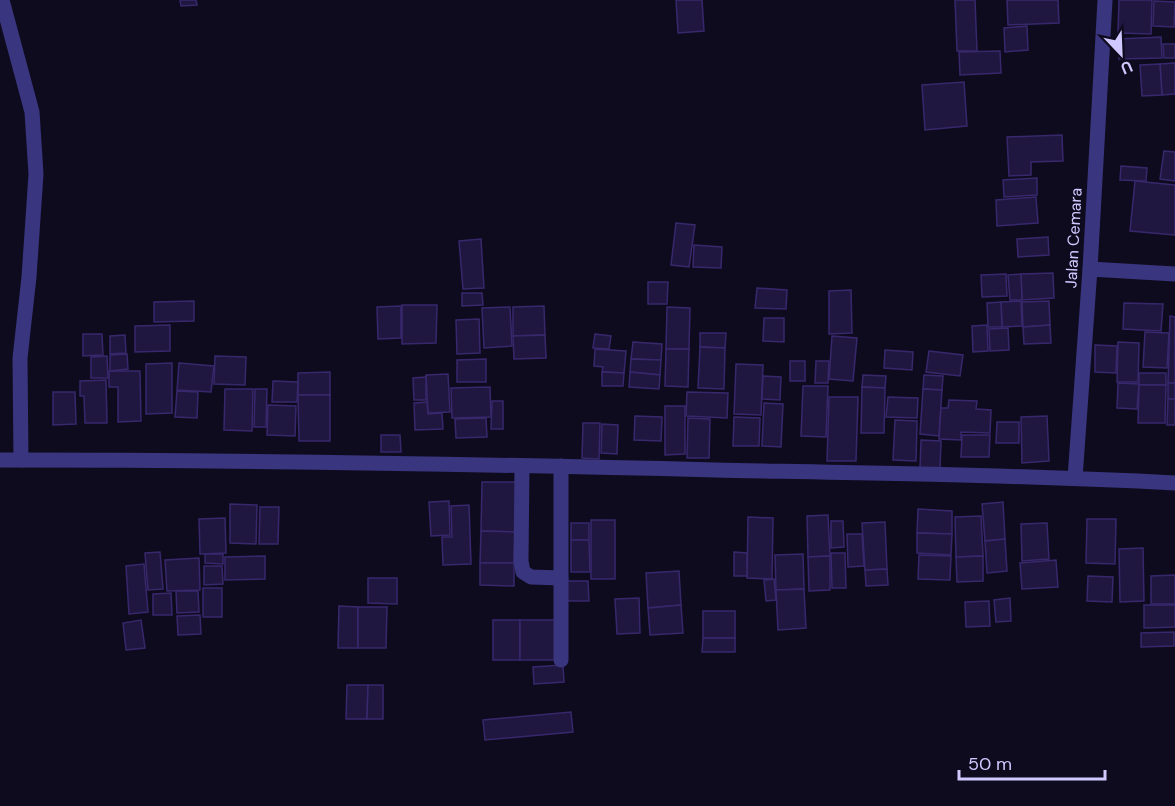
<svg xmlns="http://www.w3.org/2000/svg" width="1175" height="806" font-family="'DM Sans',sans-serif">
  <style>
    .building { fill: #201740; stroke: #37286c; stroke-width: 1.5 }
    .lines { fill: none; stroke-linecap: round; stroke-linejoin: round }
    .minor { stroke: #39357f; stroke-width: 15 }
    .labels { text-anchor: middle; stroke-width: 4.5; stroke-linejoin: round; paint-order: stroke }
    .street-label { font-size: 16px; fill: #d0c9ff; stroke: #0f0b1e }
  </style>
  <rect width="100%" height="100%" fill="#0f0b1e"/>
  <g class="building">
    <polygon points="180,0 196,0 197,5 181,6"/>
    <polygon points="676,0 702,0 704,31 678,33"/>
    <polygon points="955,0 975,0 977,51 957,51"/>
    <polygon points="1007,0 1058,0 1059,23 1008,25"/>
    <polygon points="1119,0 1152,0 1151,34 1118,33"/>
    <polygon points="1154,1 1175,2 1174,27 1153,26"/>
    <polygon points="1027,26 1028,50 1005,52 1004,28"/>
    <polygon points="1161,37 1162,58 1119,59 1118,39"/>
    <polygon points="1163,44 1175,44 1175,58 1164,58"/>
    <polygon points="1000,51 1001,73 960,75 959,52"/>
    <polygon points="1175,63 1175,94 1162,95 1160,64"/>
    <polygon points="1160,64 1162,95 1142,96 1140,65"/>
    <polygon points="964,82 967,126 925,130 922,85"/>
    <polygon points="1062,135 1063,161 1031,162 1031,175 1009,176 1007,137"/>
    <polygon points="1164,151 1175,152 1175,181 1160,179"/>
    <polygon points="1121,166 1147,168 1146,181 1120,180"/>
    <polygon points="1037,178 1037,195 1004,197 1003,180"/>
    <polygon points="1135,181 1175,185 1175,235 1130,231"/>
    <polygon points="1036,197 1038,223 997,226 996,200"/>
    <polygon points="676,223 695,225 689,267 671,265"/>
    <polygon points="1048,237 1049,255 1018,257 1017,239"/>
    <polygon points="481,239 484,288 463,289 459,241"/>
    <polygon points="694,245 722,247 721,268 693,267"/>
    <polygon points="1053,273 1054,298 1022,300 1021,274"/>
    <polygon points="1006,274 1007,296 982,297 981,275"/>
    <polygon points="1021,274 1022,300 1010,300 1008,275"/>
    <polygon points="648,282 668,282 667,304 648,304"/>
    <polygon points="757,288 787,290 786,309 755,308"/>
    <polygon points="851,290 852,333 829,334 829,291"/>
    <polygon points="462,293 482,293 483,305 462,306"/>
    <polygon points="194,301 194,321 154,322 154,302"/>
    <polygon points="1021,301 1022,326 1002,327 1001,302"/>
    <polygon points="1049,301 1050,325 1023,327 1022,302"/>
    <polygon points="1001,302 1002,327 988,327 987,303"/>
    <polygon points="1124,303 1163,304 1161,331 1123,329"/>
    <polygon points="402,305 437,305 436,343 402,344"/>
    <polygon points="401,306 401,338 378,339 377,307"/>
    <polygon points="544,306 545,335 513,336 513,307"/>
    <polygon points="510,307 512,346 484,348 482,308"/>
    <polygon points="667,307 690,308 689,349 666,349"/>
    <polygon points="1170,316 1175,317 1175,383 1168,383"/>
    <polygon points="764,318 784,318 784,342 763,341"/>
    <polygon points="479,319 480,353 457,354 456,320"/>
    <polygon points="170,325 170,351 135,352 135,326"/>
    <polygon points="987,325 988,351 973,352 972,326"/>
    <polygon points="1050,325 1051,343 1024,344 1023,327"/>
    <polygon points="1008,328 1009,350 990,351 989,329"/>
    <polygon points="1145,332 1169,333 1167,368 1143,367"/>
    <polygon points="700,333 726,333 725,348 700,347"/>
    <polygon points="83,334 102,334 103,355 83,356"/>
    <polygon points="595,334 611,336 609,349 593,348"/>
    <polygon points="125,335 126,353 110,354 110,336"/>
    <polygon points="545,335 546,358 514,359 513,336"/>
    <polygon points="832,336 857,338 853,381 829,379"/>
    <polygon points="633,342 662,344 661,360 631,359"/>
    <polygon points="1118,342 1139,343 1138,382 1117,382"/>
    <polygon points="1095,345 1117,346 1116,373 1095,372"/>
    <polygon points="700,347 725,348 724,389 698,388"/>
    <polygon points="595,349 626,351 624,373 602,372 603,367 594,366"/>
    <polygon points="666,349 689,349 688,387 665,386"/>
    <polygon points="885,350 913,352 912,370 884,368"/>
    <polygon points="929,351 963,355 960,376 926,372"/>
    <polygon points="127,354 128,369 110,371 110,355"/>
    <polygon points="107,356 108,378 91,378 91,357"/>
    <polygon points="215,356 246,357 245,385 214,384"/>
    <polygon points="486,359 486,382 457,382 457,360"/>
    <polygon points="631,359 661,360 660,375 630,372"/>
    <rect x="790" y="361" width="15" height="20"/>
    <polygon points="816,361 829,361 828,383 815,383"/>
    <polygon points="172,363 172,413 146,414 146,364"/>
    <polygon points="179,363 214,366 211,392 177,390"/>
    <polygon points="736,364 763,365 761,415 734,414"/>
    <polygon points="109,371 140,371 141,421 118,422 118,387 109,387"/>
    <polygon points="330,372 330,395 298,395 298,373"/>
    <polygon points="602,372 624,373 623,386 602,386"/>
    <polygon points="630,372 660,375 659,389 629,387"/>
    <rect x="1139" y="373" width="27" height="12"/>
    <polygon points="448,374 450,412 428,413 426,375"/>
    <polygon points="863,375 886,376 885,388 862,387"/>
    <polygon points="924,375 943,376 942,390 923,389"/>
    <polygon points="763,376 781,377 780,400 762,399"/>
    <polygon points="426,377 426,400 414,400 413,378"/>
    <polygon points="106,380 107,423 85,423 84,396 80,396 80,381"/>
    <polygon points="273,381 298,382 297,402 272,402"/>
    <polygon points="1118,383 1139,384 1137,409 1117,408"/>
    <rect x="1168" y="383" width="7" height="16"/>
    <polygon points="1139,385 1166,385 1165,423 1138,423"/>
    <polygon points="803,386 828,386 826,437 801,436"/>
    <polygon points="490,387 491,417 452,418 451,388"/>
    <polygon points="862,387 885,388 884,433 861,433"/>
    <polygon points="225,389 253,389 252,431 224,430"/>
    <polygon points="255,389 267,389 266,427 254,427"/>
    <polygon points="923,389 942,390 939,436 920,434"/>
    <polygon points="177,391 198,392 197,418 175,417"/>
    <polygon points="53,392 75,392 76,424 53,425"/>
    <polygon points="687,392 728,393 727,418 686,416"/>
    <polygon points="298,395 330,395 330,441 299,441"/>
    <polygon points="829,397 858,397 856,461 827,461"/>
    <polygon points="888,397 918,398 917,418 886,417"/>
    <polygon points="1168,399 1175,399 1175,425 1167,425"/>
    <polygon points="949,400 977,401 976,409 991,410 990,433 961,432 961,440 939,439 941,408 948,408"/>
    <polygon points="492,401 503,401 503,429 491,429"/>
    <polygon points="427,402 428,414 442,413 443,429 415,430 414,403"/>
    <polygon points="764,403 783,404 781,447 762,446"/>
    <polygon points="268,405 296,406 295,436 267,435"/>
    <polygon points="665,406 685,406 685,454 665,455"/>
    <polygon points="635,416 662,417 661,441 634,440"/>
    <polygon points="1047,416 1049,461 1022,463 1021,417"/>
    <polygon points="734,417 760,418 759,446 733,446"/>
    <polygon points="486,418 487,437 456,438 455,419"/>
    <polygon points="688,418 710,419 709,458 687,458"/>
    <polygon points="895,420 917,421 916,461 893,460"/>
    <polygon points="997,422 1019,422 1019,443 996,443"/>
    <polygon points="583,423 600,423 599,459 582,458"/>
    <polygon points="602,424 618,425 617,454 601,453"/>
    <polygon points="381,435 400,435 401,452 381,452"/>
    <polygon points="962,435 990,435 989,457 961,457"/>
    <polygon points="921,440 941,441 940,468 920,468"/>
    <polygon points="482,482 516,482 515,532 481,531"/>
    <polygon points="449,501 450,535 431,536 429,502"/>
    <polygon points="1003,502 1005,539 985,541 982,504"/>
    <polygon points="230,504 257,505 256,544 230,543"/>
    <polygon points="469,505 471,564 443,565 442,537 452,537 451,506"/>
    <polygon points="260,507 279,507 278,544 259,544"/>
    <polygon points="918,509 952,511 952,534 917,533"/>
    <polygon points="828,515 830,556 808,557 807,516"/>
    <polygon points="981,516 983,556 956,557 955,517"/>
    <polygon points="748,517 773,518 772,579 747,578"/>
    <polygon points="225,518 226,553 200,554 199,519"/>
    <polygon points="1087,519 1116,519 1115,564 1086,563"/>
    <rect x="591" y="520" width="24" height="59"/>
    <polygon points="831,521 843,521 844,547 831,548"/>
    <polygon points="885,522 887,569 865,570 862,523"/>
    <rect x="571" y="523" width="18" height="17"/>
    <polygon points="1047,523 1049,559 1022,561 1021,524"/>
    <polygon points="481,531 515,532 514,563 480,563"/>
    <polygon points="917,533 952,534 951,555 917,553"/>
    <polygon points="847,534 862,534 864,566 848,567"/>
    <polygon points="1005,539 1007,571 987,573 985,541"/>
    <polygon points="571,540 589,540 590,572 571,572"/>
    <polygon points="1143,548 1144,601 1120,602 1119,549"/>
    <polygon points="160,552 163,589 148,590 145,553"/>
    <polygon points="734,552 747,553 747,576 734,576"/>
    <polygon points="831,553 845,553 846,588 832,588"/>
    <polygon points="205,554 223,554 223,564 205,563"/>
    <polygon points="803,554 804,589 776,590 775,555"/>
    <polygon points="919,555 951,556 950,580 918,579"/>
    <polygon points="265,556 265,579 225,580 225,557"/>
    <polygon points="830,556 830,590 809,591 808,557"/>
    <polygon points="983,556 983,581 957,582 956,557"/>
    <polygon points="199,558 200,590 167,591 165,560"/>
    <polygon points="1056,560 1058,587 1022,589 1020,563"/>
    <polygon points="480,563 514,563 514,586 480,585"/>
    <polygon points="144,564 148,612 129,614 126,566"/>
    <polygon points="204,566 222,566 223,584 204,585"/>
    <polygon points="887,569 888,585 866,586 865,570"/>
    <polygon points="679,571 681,605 648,608 646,573"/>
    <polygon points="1175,575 1175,604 1151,604 1151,576"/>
    <polygon points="1088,576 1113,577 1112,602 1087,601"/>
    <polygon points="368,578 397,578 397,604 368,603"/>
    <polygon points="774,579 776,600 766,601 764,580"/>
    <polygon points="562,581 588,581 589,601 562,601"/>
    <rect x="203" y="588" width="19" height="29"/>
    <polygon points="804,589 806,628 778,630 776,590"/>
    <polygon points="176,591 198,591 199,612 177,613"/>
    <polygon points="171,593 172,615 153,615 153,594"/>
    <polygon points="639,598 640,633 617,634 615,599"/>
    <polygon points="1010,598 1011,621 996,622 994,600"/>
    <polygon points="989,601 990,626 966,627 965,602"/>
    <polygon points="681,605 683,633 650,635 648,608"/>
    <polygon points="1144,605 1175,605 1175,627 1144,628"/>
    <polygon points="339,606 358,607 358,648 338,648"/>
    <polygon points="358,607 387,607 386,648 358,648"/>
    <rect x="703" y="611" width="32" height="27"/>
    <polygon points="200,615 201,634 178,635 177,616"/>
    <polygon points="141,620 145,648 126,650 123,623"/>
    <rect x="493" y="620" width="27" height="40"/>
    <rect x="520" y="620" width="38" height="40"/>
    <polygon points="1174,632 1174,646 1141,647 1141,633"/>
    <polygon points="703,638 735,638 735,652 702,652"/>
    <polygon points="563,665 564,682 534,684 533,667"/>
    <polygon points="347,685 368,685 367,719 346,719"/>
    <polygon points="368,685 383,685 383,719 367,719"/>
    <polygon points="571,712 573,732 485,740 483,720"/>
  </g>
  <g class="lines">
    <g class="minor">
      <polyline points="2,0 32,112 36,174 29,277 20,358 21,460"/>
      <polyline points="1090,269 1175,274"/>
      <path d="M 0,460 C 238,460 476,464 715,470 C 868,473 1022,475 1175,483"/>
      <polyline points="522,466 521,561 523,572 531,577 561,578"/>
      <polyline points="1075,478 1090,269 1105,0"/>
      <polyline points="561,660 561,466"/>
    </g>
  </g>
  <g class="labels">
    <g class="street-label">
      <text transform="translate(1073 238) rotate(-87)" y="6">Jalan Cemara</text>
    </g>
  </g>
  <g transform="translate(1121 54) rotate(157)" stroke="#0f0b1e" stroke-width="4.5" paint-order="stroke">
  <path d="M0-4.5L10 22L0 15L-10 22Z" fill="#d0c9ff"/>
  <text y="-9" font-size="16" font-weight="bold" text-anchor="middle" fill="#d0c9ff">U</text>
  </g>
  <path d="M959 770v9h146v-9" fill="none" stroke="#d0c9ff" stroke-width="3"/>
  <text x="968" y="770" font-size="18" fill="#d0c9ff" stroke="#0f0b1e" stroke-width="4.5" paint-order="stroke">50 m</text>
</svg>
